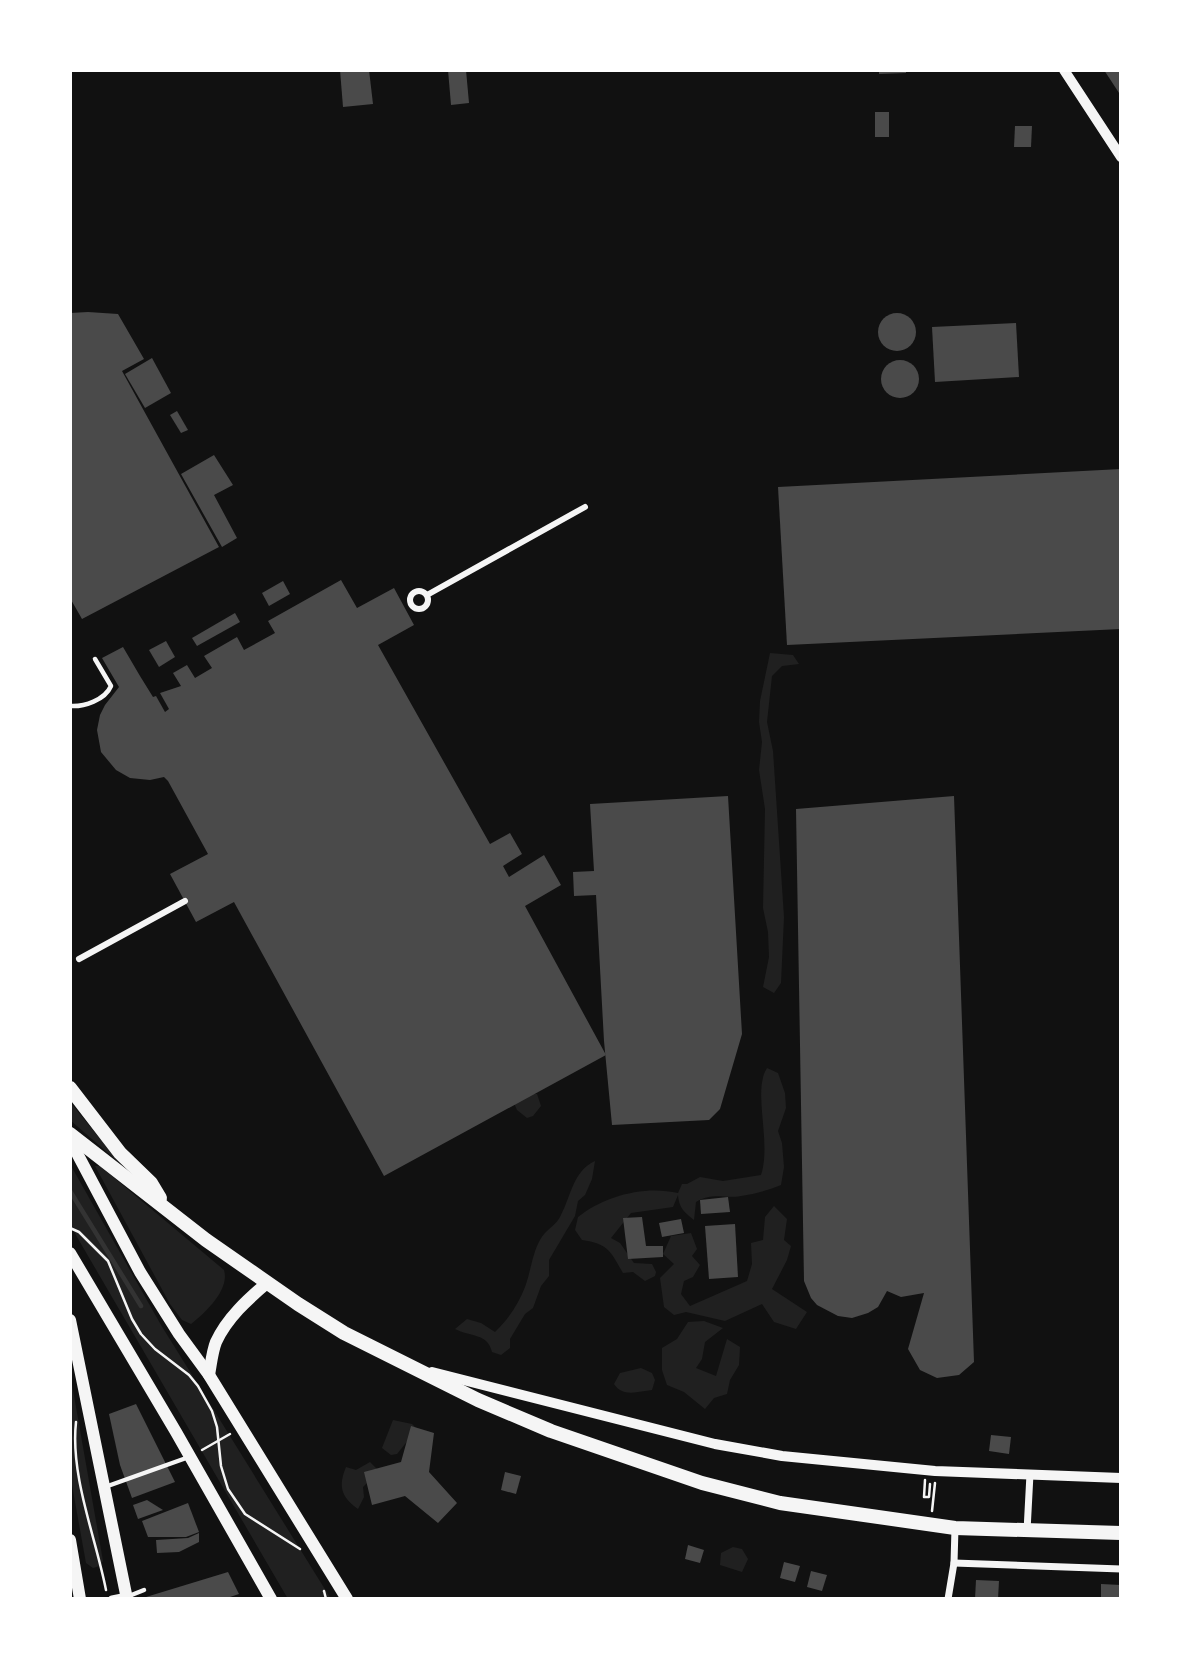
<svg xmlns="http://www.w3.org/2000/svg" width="1191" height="1669" font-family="'Roboto Condensed',sans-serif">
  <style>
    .green { fill: #202020 }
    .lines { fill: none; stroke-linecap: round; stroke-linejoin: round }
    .stream { stroke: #333; stroke-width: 4.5 }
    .building { fill: #4a4a4a }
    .path { stroke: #f5f5f5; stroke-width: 2.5 }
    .service { stroke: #f5f5f5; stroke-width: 4.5 }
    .pedestrian { stroke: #f5f5f5; stroke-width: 6 }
    .minor { stroke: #f5f5f5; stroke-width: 7 }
    .tertiary { stroke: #f5f5f5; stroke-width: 10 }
    .secondary { stroke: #f5f5f5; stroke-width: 12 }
    .primary { stroke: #f5f5f5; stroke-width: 12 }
    .trunk { stroke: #f5f5f5; stroke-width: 14 }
  </style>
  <rect width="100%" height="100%" fill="#111"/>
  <g class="green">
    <polygon points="770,653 793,655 799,664 782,666 772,676 767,722 773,751 784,917 781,983 774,993 763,987 769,957 768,932 763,908 765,809 759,770 762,742 759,722 760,701"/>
    <path d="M 767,1068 L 778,1073 L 785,1093 L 786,1108 L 778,1131 L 782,1143 L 784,1167 L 781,1185 C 769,1190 755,1194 741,1196 C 723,1199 714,1192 696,1202 L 694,1220 C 684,1212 679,1208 678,1195 L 673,1207 L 631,1213 L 611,1238 L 620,1243 L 634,1263 L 652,1264 L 656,1272 L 655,1276 L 645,1281 L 633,1272 L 623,1273 C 610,1250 608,1244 582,1240 L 575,1230 L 578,1217 C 604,1196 645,1185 678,1193 L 682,1184 L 687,1184 L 700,1177 L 723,1181 L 761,1175 C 772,1142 752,1091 767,1068 Z"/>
    <polygon points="524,1094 537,1094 541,1106 533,1116 527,1118 517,1110 514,1103"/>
    <polygon points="70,1102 115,1157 131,1173 70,1120"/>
    <path d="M 595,1161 L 592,1179 L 585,1195 L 578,1201 L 575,1216 L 549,1260 L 549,1276 L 541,1286 L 533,1308 L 525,1314 L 510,1339 L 510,1348 L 501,1355 L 492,1352 C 488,1333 470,1337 455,1329 L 467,1319 L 481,1323 L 495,1332 C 508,1320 519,1303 525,1287 C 531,1271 532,1254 540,1240 C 545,1230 557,1225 561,1215 C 571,1196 573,1171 595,1161 Z"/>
    <polygon points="70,1164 161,1325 331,1599 288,1599 70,1225"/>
    <path d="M 95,1166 L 100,1166 L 224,1270 C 230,1290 205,1313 191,1324 L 182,1320 L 170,1304 Z"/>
    <polygon points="774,1206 787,1219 784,1240 791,1246 787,1260 772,1289 807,1312 796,1329 774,1322 762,1304 725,1321 686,1312 674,1315 664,1307 660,1278 674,1264 663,1254 671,1236 691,1233 697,1249 692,1256 700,1265 693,1277 684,1281 681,1294 690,1306 747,1281 752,1264 751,1243 763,1240 765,1217"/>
    <polygon points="704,1321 723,1328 705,1342 702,1359 696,1368 716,1376 727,1339 740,1347 739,1365 730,1380 727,1394 714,1398 705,1409 684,1392 667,1385 662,1370 662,1348 677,1339 688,1322"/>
    <path d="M 641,1368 L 652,1373 L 655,1380 L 652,1390 C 639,1391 623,1398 614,1384 L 620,1373 Z"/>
    <polygon points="70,1373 103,1561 100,1566 93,1568 86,1563 70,1474"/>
    <polygon points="393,1420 412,1424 417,1429 397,1454 391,1455 382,1448"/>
    <path d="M 370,1462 L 379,1471 L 363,1487 L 364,1497 L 358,1509 C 341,1497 338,1486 346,1467 L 356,1470 Z"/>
    <polygon points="733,1547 742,1549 748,1559 742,1572 720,1565 721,1553"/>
  </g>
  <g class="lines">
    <polyline class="stream" points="70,1191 141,1306"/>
  </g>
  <g class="building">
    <polygon points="340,70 369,70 373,104 343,107"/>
    <polygon points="448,70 466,70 469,103 451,105"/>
    <polygon points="879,70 906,70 906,73 879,74"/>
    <polygon points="1104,70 1121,70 1121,96"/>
    <rect x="875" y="112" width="14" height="25"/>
    <polygon points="1015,126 1032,126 1031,147 1014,147"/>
    <polygon points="88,312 118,314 144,359 122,371 219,547 82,619 70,598 70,313"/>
    <circle cx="897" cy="332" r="19"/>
    <polygon points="1016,323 1019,377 935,382 932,327"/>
    <polygon points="152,358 171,393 145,408 125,374"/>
    <circle cx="900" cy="379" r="19"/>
    <polygon points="177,411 188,430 181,433 170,415"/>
    <polygon points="214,455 233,485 214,495 237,538 222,547 181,474"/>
    <polygon points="1121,469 1121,629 787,645 778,487"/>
    <polygon points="341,580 357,608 394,588 414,625 378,645 490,844 510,833 522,854 503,866 509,877 544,855 561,885 525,906 606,1055 384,1176 234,902 196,922 170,874 208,854 168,781 164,777 150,780 130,778 116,770 101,752 97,730 100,715 105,705 119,687 102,658 123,647 140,676 153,697 156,696 165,712 169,709 160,693 181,686 173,673 187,665 195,678 212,668 204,656 237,637 244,650 275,633 268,621"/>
    <polygon points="283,581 290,594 269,606 262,593"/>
    <polygon points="235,613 240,622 197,646 192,638"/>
    <polygon points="166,641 175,657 159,667 149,650"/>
    <polygon points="728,796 742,1034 720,1109 709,1120 612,1125 604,1041 596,895 574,896 573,872 594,871 590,804"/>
    <polygon points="954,796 974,1362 959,1375 937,1378 920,1370 908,1349 924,1293 901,1297 887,1291 878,1307 868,1313 852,1318 838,1316 817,1305 811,1298 804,1281 796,809"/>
    <polygon points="728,1197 730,1212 701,1214 700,1200"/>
    <polygon points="642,1217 646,1246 663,1246 663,1257 628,1259 623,1218"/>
    <polygon points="681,1219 684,1233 662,1237 659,1223"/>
    <polygon points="735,1224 738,1277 709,1279 705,1226"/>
    <polygon points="136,1404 175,1482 132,1498 120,1465 109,1414"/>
    <polygon points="411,1426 434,1433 429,1472 457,1503 438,1523 405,1496 372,1505 364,1472 401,1462"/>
    <polygon points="991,1435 1011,1437 1009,1454 989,1451"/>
    <polygon points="505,1472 521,1476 516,1494 501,1490"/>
    <polygon points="147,1500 163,1510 138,1519 133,1505"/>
    <polygon points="188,1503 199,1532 186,1537 148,1537 142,1521"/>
    <polygon points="199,1533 199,1542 179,1552 157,1553 156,1540 188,1538"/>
    <polygon points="688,1545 704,1550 700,1563 685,1559"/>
    <polygon points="784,1562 800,1566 795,1582 780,1578"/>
    <polygon points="811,1571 827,1575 822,1591 807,1587"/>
    <polygon points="228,1572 239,1594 224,1599 146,1599 146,1597"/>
    <polygon points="976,1580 999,1581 998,1599 975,1599"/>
    <polygon points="1101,1584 1121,1585 1121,1599 1101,1599"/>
  </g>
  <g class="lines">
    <g class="path">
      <polyline points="70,1228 79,1232 108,1261 132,1319 141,1334 155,1349 189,1375 198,1386 212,1411 217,1427 221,1466 228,1489 245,1514 300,1549"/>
      <path d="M 76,1422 C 70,1476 96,1538 106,1590"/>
      <polyline points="202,1450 230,1434"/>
      <polyline points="925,1480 924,1497 929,1497 930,1484"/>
      <polyline points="932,1511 935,1483"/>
      <polyline points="324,1591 326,1599"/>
    </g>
    <g class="service">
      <path d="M 70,706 C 84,707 105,700 111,686 L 95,659"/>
      <polyline points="105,1487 189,1457"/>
      <polyline points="129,1596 144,1590"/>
    </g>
    <g class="pedestrian">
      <circle cx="419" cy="600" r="9"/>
      <polyline points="427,595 585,507"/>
      <polyline points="79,959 185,901"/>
    </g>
    <g class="minor">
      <polyline points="1027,1531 1030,1474"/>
      <polyline points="954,1563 1121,1569"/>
      <polyline points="112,1599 127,1596"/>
      <polyline points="948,1599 954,1563 955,1528"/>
    </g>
    <g class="tertiary">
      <polyline points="1064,70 1121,157"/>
      <polyline points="432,1372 715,1444 782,1456 935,1471 1121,1478"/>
    </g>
    <g class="secondary">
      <polyline points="70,1140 140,1272 179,1334 209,1375 347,1599"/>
      <polyline points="70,1253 176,1432 271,1599"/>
      <path d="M 209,1375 C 211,1365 212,1352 216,1342 C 227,1318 248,1299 267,1283"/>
    </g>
    <g class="primary">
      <polyline points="70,1320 127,1599"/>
      <polyline points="70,1540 80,1599"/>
    </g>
    <g class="trunk">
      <polyline points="70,1088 120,1153 151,1183 160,1198"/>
      <polyline points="70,1134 206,1240 298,1304 344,1333 478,1400 551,1431 702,1483 780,1503 955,1528 1121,1533"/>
    </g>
  </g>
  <rect width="1191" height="1669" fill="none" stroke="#ffffff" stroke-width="144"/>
</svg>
